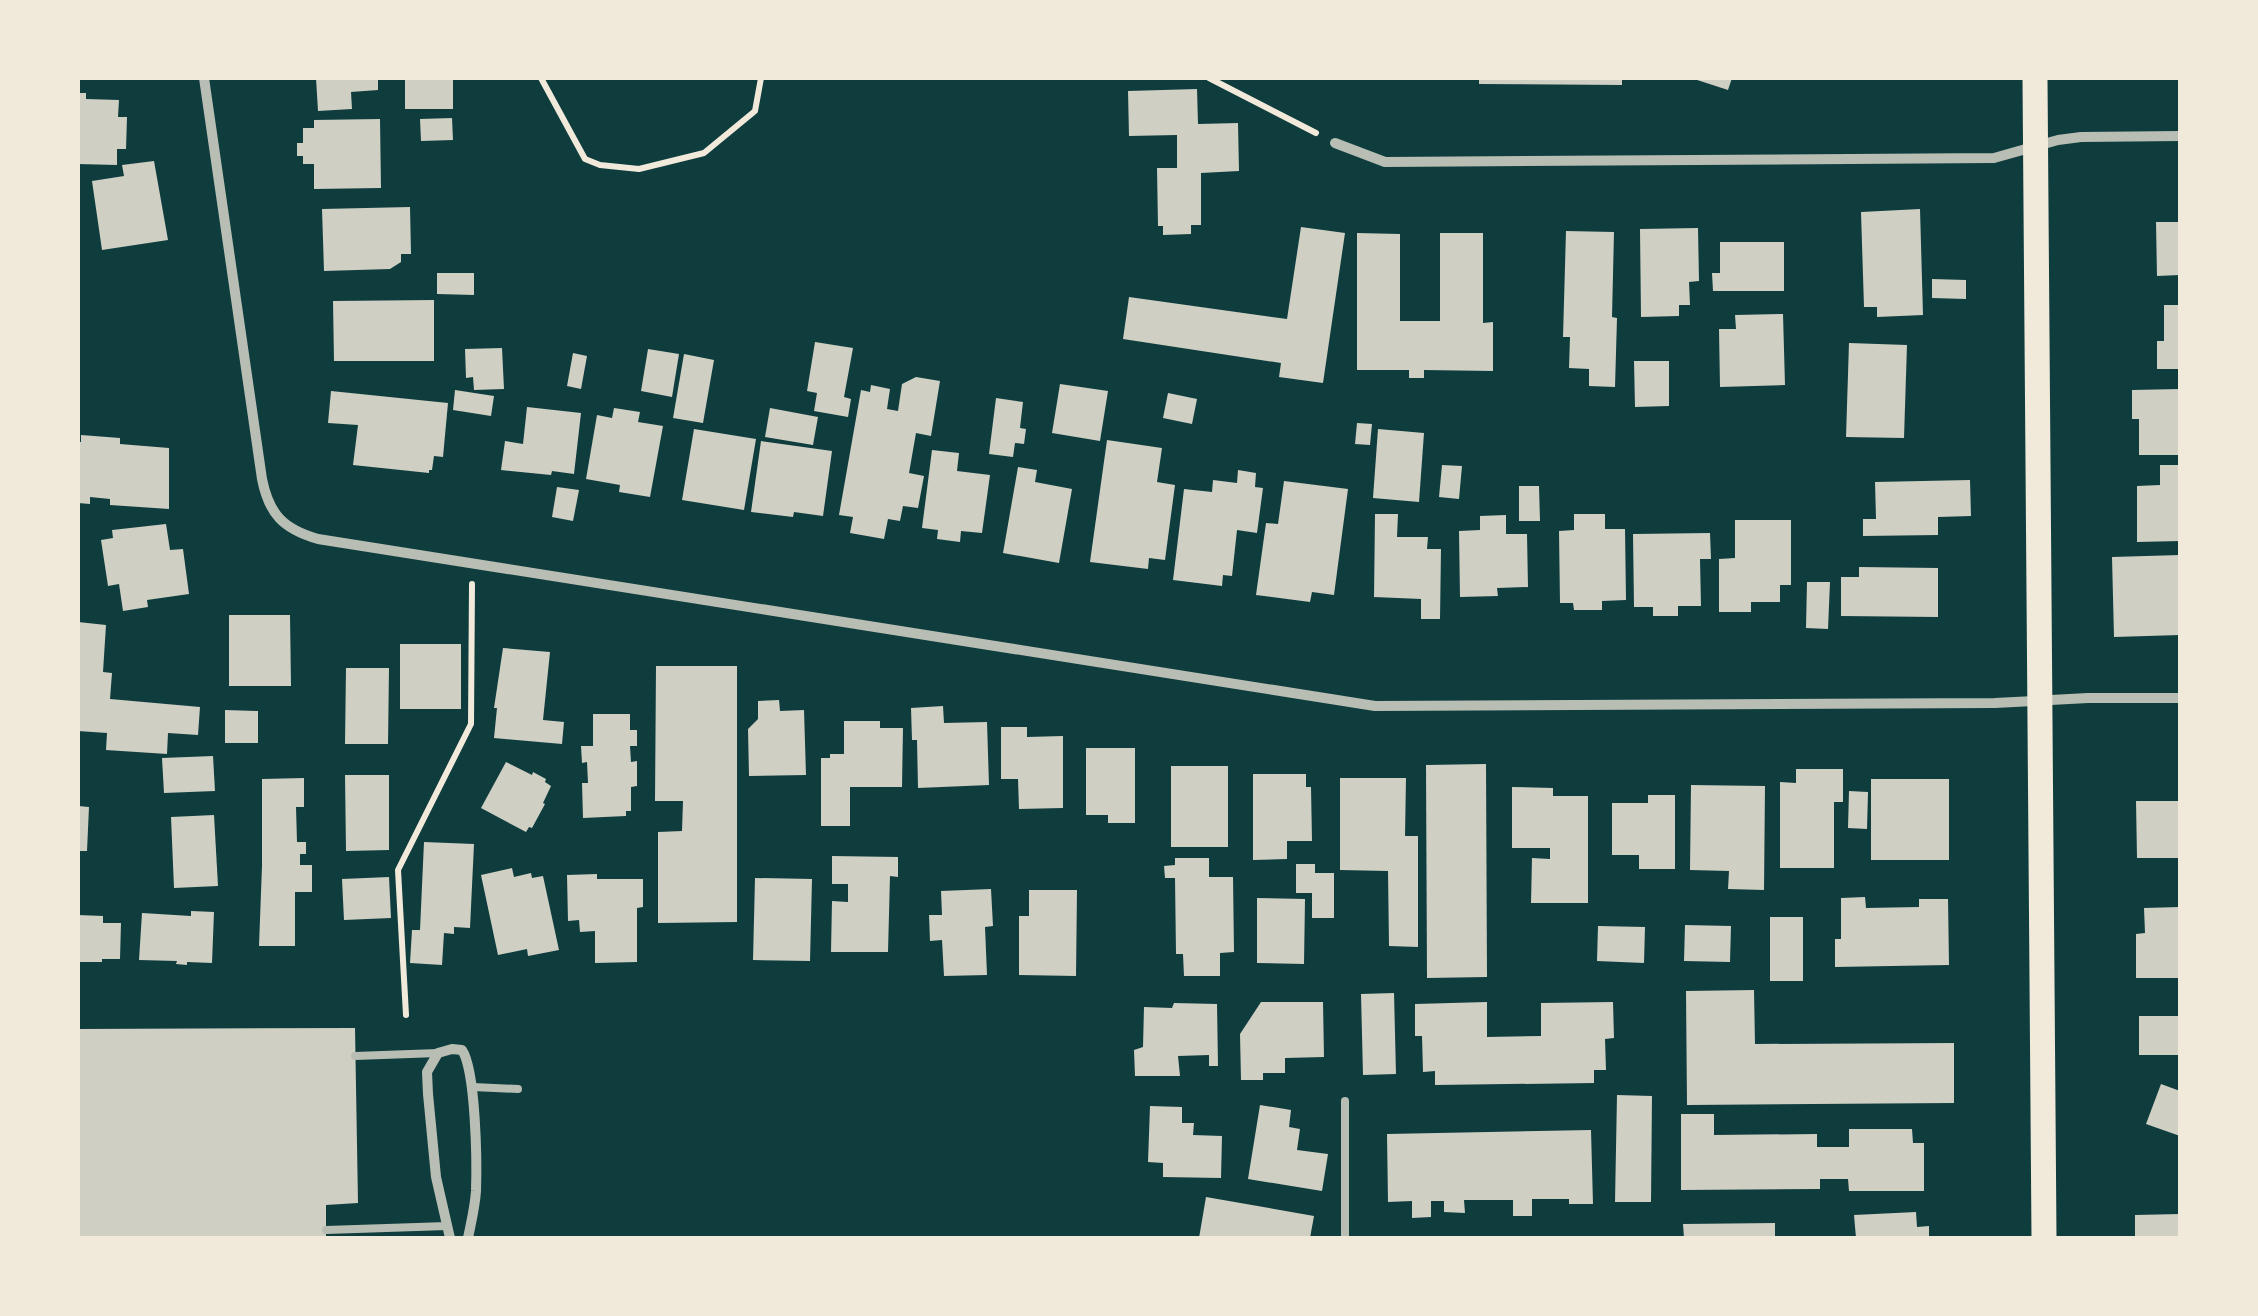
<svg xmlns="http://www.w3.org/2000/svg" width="2258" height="1316" font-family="Arial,sans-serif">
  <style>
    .building { fill: #cfcfc3 }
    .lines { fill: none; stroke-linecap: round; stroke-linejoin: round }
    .path { stroke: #f1e9da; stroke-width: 6 }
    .service { stroke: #b8beb3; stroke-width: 8 }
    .minor { stroke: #b8beb3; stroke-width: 10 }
    .primary { stroke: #f1e9da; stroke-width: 25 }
  </style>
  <rect width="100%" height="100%" fill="#0f3d3e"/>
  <g class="building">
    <polygon points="316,78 378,78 378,90 351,92 352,109 318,111"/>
    <rect x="405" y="78" width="48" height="31"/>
    <polygon points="1479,78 1622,78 1622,85 1479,84"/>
    <polygon points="1691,78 1732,78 1728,90"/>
    <polygon points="1197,89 1198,124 1238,123 1239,171 1201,173 1201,225 1191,225 1191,234 1163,235 1163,226 1158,226 1157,168 1177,168 1177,135 1129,136 1128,91"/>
    <polygon points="78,93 86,93 86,99 119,100 118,117 127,117 126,149 117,149 117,165 78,164"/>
    <polygon points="452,118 453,140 421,141 420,119"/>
    <polygon points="380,119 381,188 314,189 314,164 303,164 303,156 297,156 297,143 303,143 303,128 314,128 314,120"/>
    <polygon points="154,161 168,240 102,250 92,181 124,176 122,165"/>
    <polygon points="410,207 411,254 401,254 401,262 390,269 324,271 322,209"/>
    <polygon points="1920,209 1923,315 1877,317 1877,307 1864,307 1861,212"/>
    <polygon points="2156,222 2180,222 2180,275 2157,276"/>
    <polygon points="1301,227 1345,233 1323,383 1279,377 1281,363 1123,339 1129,297 1287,319"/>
    <polygon points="1698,228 1699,281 1689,282 1690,305 1679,305 1679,316 1641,317 1640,229"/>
    <polygon points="1566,231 1614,232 1612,317 1617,318 1615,387 1589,386 1589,369 1569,368 1570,337 1563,337"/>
    <polygon points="1357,233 1400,234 1400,321 1440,321 1440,233 1483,233 1483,323 1493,322 1493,371 1424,370 1424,378 1409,378 1409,370 1357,370"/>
    <polygon points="1720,242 1784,242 1784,291 1713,291 1712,273 1720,273"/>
    <polygon points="437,273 474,273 474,295 437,294"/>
    <polygon points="1932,279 1966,280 1966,299 1932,298"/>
    <polygon points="434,300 434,361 334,361 333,301"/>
    <polygon points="2164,305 2180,305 2180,369 2157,369 2157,341 2164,341"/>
    <polygon points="1783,314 1785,385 1720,387 1719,329 1736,329 1735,315"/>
    <polygon points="815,342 853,348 844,397 851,399 848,417 814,411 817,393 807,391"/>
    <polygon points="1849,343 1907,345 1904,438 1846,437"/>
    <polygon points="502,348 504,389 474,390 473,377 466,378 465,349"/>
    <polygon points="648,349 679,354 672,397 641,391"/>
    <polygon points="573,353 587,356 581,389 567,386"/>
    <polygon points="684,354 714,360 703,423 673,418"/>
    <polygon points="1634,361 1669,361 1669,406 1635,407"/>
    <polygon points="916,377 940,381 931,436 916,433 909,473 924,476 918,508 903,506 900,521 888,519 884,539 850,533 853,517 839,515 861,390 870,392 871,385 890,389 887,409 898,411 902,384"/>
    <polygon points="1060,384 1108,391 1100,441 1052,433"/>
    <polygon points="2180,389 2180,455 2139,455 2139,419 2132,419 2132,390"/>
    <polygon points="455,390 494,396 491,416 453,410"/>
    <polygon points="331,391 448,403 443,457 434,456 432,470 429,470 429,473 353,465 358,425 328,423"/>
    <polygon points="1168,393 1197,399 1192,424 1163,418"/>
    <polygon points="996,398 1023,402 1020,428 1026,429 1024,444 1015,443 1013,457 989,454"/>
    <polygon points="527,407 581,413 574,474 552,471 551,475 501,470 505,441 523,444"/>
    <polygon points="614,408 640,412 638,422 663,426 650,497 619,492 620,485 586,479 597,415 612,418"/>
    <polygon points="770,408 818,417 813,445 765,437"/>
    <polygon points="1357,423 1372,424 1370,445 1355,444"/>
    <polygon points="694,429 756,439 744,510 682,500"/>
    <polygon points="1378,429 1424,433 1419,502 1373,498"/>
    <polygon points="81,435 120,438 120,444 169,448 169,509 110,505 110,499 90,497 90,504 78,503 78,442 81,442"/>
    <polygon points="1107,440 1162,448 1157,482 1175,485 1165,560 1149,558 1148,569 1090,562"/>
    <polygon points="761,441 832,451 823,516 794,512 793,517 751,512"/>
    <polygon points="932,450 959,453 957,471 990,475 982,533 961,531 960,542 937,539 938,530 922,528"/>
    <polygon points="1442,465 1462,466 1459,499 1439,497"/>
    <polygon points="2160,465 2180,465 2180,541 2137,542 2137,486 2160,485"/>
    <polygon points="1018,467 1037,470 1035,482 1072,489 1059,563 1003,553"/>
    <polygon points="1238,470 1256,473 1255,487 1263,488 1257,533 1237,530 1232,576 1223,575 1222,586 1173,580 1184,489 1212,492 1213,480 1237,483"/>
    <polygon points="1970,480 1971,516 1938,517 1938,535 1863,536 1863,519 1876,519 1875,482"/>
    <polygon points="1284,481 1348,489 1334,595 1312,592 1310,602 1256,595 1266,523 1278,524"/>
    <polygon points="1519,486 1539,486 1540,521 1519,521"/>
    <polygon points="557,487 579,490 573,521 552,517"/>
    <polygon points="1375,514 1398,514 1397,537 1428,537 1427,549 1441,549 1440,619 1421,619 1421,599 1374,597"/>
    <polygon points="1574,514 1605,514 1605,529 1625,529 1626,600 1602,601 1602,610 1574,610 1573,603 1560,603 1559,531 1574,530"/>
    <polygon points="1506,515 1506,534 1527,534 1528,587 1497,588 1498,596 1460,597 1459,531 1480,530 1480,516"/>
    <polygon points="1735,520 1791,520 1791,585 1780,585 1780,602 1751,602 1751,612 1719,612 1719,559 1735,558"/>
    <polygon points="166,524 170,550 183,549 189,594 147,600 148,607 123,611 119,584 108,586 101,540 113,538 112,530"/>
    <polygon points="1710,533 1711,559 1700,559 1701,606 1678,606 1678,616 1653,616 1653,607 1634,607 1633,534"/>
    <polygon points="2180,555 2180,635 2114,637 2112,557"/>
    <polygon points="1859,567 1938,568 1938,617 1841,616 1841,577 1859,577"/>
    <polygon points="1807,582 1830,582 1828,629 1806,628"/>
    <polygon points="229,615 290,615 291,686 229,686"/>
    <polygon points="78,622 106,625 103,672 112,673 110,699 200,707 198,735 168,733 167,754 106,750 107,733 78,731"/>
    <rect x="400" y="644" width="61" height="65"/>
    <polygon points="503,648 550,652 543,720 564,722 562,744 494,738 497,708 494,708"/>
    <polygon points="656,666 737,666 737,922 658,923 658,832 682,831 683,801 655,801"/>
    <polygon points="346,668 389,668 388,744 345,744"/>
    <polygon points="779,700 780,711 804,710 806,775 749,776 748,729 758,719 758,701"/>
    <polygon points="943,706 944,723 987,722 989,785 918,788 917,740 912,740 911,708"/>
    <polygon points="225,710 258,711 258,743 225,743"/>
    <polygon points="593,714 630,714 630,730 637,730 637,746 630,746 631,762 637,761 637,786 631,787 631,811 626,811 626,816 583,818 582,783 588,783 587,762 582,763 581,746 593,746"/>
    <polygon points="844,721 880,721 880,728 903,728 902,787 850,787 850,826 821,826 821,758 830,758 830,754 844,754"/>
    <polygon points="1001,727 1027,727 1027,737 1063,736 1063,808 1019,809 1018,779 1001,779"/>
    <polygon points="1086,748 1135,748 1135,823 1108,823 1108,815 1086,815"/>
    <polygon points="213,756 215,791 164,793 162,758"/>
    <polygon points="506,762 532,775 533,772 546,779 545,782 551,786 543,803 545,804 532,828 529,827 526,832 481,808"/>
    <polygon points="1486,764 1487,977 1427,978 1426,765"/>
    <rect x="1171" y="766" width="57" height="81"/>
    <polygon points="1796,769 1843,769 1843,802 1834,802 1834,868 1780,868 1780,782 1796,783"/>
    <polygon points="1253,774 1306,774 1306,787 1311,787 1312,841 1287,841 1287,859 1253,860"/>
    <polygon points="345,775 389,775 389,850 346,851"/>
    <polygon points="304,778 304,807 296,807 297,842 306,842 306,854 300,854 300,865 312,865 312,892 295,892 295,946 259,946 262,866 262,779"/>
    <polygon points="1340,778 1406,778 1405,836 1418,836 1418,947 1389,946 1388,871 1340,870"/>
    <rect x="1871" y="779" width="78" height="81"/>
    <polygon points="1691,785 1765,786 1764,890 1728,889 1729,871 1690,870"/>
    <polygon points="1512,787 1553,788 1553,796 1588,796 1588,903 1531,903 1532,858 1550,859 1550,848 1512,848"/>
    <polygon points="1849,791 1868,792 1867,829 1848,828"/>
    <polygon points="1648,795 1675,795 1675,869 1639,869 1639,855 1612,855 1612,803 1648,803"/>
    <polygon points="2136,801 2180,801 2180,858 2137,858"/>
    <polygon points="78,806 89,807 87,851 78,851"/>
    <polygon points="214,815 218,886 174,888 171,817"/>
    <polygon points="424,842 474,844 470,928 454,927 454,934 444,933 442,965 410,963 412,930 420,930"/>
    <polygon points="832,856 898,857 898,877 890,876 888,952 831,952 832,901 848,902 848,884 832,884"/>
    <polygon points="1175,858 1209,858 1209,877 1233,877 1234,952 1220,953 1220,976 1184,976 1183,954 1176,954 1175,878 1165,878 1164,866 1175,865"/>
    <polygon points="1296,864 1315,864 1315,873 1334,873 1334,918 1312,918 1312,893 1296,893"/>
    <polygon points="512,868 514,877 531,873 532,878 543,876 559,950 528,956 527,949 498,955 481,875"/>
    <polygon points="597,874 597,879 643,879 643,907 637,908 637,962 595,963 595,931 580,932 579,920 568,921 567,875"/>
    <polygon points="389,877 391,918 344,920 342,879"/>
    <polygon points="755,878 812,879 810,961 753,960"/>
    <polygon points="991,889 993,926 985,927 987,975 944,976 942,940 930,941 929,915 942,915 941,891"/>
    <polygon points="1029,890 1077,890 1076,976 1019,975 1019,916 1029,916"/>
    <polygon points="1865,897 1866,908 1919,907 1919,899 1948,899 1949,965 1835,967 1835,939 1841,939 1841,898"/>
    <polygon points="1257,898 1305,899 1304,964 1257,963"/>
    <polygon points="2180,907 2180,978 2136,978 2136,934 2145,933 2144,908"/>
    <polygon points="191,911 214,912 212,963 187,962 187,965 176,964 177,961 139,960 142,913 191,916"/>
    <polygon points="78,915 103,916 103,923 121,923 120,959 102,959 102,962 78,962"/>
    <rect x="1770" y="917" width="33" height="64"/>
    <polygon points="1685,925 1731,926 1730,962 1684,961"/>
    <polygon points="1598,926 1645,927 1644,963 1597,961"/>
    <polygon points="1754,990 1755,1044 1954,1043 1954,1103 1687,1105 1686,991"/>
    <polygon points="1394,993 1396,1074 1363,1075 1361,994"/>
    <polygon points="1261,1002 1323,1002 1324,1057 1285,1058 1285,1073 1263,1073 1263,1080 1241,1080 1240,1034"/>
    <polygon points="1487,1002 1487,1037 1541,1036 1541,1003 1613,1002 1614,1038 1605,1039 1606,1070 1594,1070 1594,1083 1435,1085 1435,1071 1423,1072 1422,1036 1415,1036 1415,1004"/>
    <polygon points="1174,1003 1217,1004 1218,1066 1209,1066 1209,1055 1178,1056 1180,1076 1135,1076 1134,1050 1143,1047 1144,1007 1172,1008"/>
    <rect x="2139" y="1016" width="41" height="39"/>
    <polygon points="355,1028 358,1203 326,1205 326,1238 78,1238 78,1029"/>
    <polygon points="2161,1084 2180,1091 2180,1136 2146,1124"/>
    <polygon points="1617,1095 1652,1096 1651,1202 1615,1202"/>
    <polygon points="1260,1105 1291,1110 1289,1127 1300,1129 1297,1150 1328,1154 1322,1191 1248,1179"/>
    <polygon points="1150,1106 1182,1107 1182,1123 1194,1123 1193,1135 1222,1136 1221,1178 1163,1177 1163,1163 1148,1162"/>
    <polygon points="1681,1114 1714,1114 1714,1135 1817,1134 1817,1147 1849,1147 1849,1129 1912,1129 1913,1143 1924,1143 1924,1191 1849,1191 1848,1179 1820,1179 1820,1189 1681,1190"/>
    <polygon points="1591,1130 1593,1204 1569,1204 1569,1199 1532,1199 1532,1216 1513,1216 1513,1200 1464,1200 1465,1213 1444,1212 1444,1201 1431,1201 1431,1217 1412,1218 1412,1201 1388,1202 1387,1134"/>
    <polygon points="1206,1197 1314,1216 1310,1238 1199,1238"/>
    <polygon points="1916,1212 1917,1227 1929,1226 1929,1238 1856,1238 1854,1215"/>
    <polygon points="2180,1214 2180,1238 2135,1238 2135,1215"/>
    <polygon points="1775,1223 1775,1238 1684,1238 1683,1224"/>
  </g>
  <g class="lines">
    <g class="path">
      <polyline points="541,78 585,159 600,165 639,169 704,153 755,111 761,78"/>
      <polyline points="1209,78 1316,133"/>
      <polyline points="406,1015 398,870 471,724 472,584"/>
    </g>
    <g class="service">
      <polyline points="355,1056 438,1053"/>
      <polyline points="473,1087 518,1089"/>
      <polyline points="326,1230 447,1226"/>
      <polyline points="1345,1238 1345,1101"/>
    </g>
    <g class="minor">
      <path d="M 204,78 L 262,479 C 269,514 283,529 318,539 L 1375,706 L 1995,703 L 2088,698 L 2180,698"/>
      <polyline points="1335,143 1385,162 1994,158 2058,140 2081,137 2180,136"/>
      <path d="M 450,1238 L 436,1177 L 428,1094 L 427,1072 L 438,1053 L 452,1049 L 462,1050 C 476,1071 477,1163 476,1191 C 475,1207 471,1223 468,1238"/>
    </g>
    <polyline class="primary" points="2035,78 2044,1238"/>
  </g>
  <rect width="2258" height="1316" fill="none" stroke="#f1e9da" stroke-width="160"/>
</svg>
